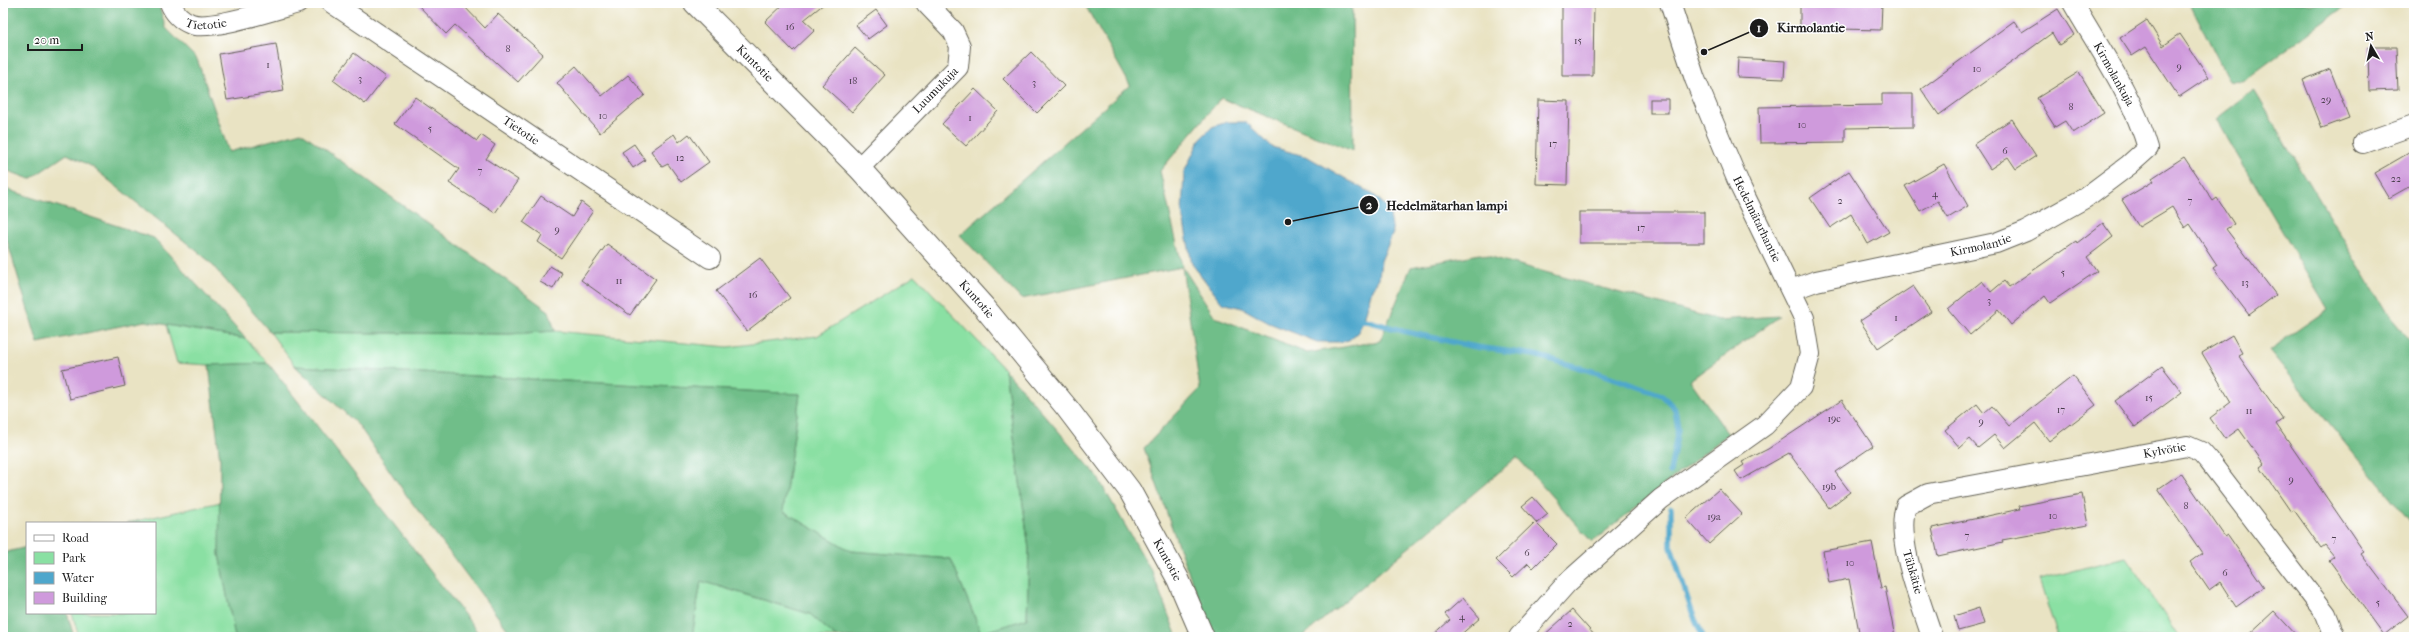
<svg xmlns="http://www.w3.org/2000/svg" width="2417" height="640" font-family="'IM FELL French Canon',serif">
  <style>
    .green { fill: #8ae0a3; stroke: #537e60 }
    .forest { fill: #6fbe89; stroke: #466d52 }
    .water { fill: #4fa7cc; stroke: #366274 }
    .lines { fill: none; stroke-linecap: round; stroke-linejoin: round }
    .stream { stroke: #4fa7cc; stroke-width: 5.5 }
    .building { fill: #cf9adc }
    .minor-casing { stroke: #646256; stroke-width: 22 }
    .tertiary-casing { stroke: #646256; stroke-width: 24 }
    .minor { stroke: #fff; stroke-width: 20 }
    .tertiary { stroke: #fff; stroke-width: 22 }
    .labels { text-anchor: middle; stroke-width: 3; stroke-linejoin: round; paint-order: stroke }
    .number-label { font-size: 10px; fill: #493c4c }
    .street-label { font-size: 12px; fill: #1c1c1c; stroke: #fff }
    .leader { fill: none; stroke: #1c1c1c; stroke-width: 1.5 }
    .callout-dot { fill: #1c1c1c; stroke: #fff; stroke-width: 1.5 }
    .mark-label { font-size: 12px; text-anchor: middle; font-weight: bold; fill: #fff }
    .callout-label { font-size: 13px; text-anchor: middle; font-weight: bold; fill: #1c1c1c; stroke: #fff; stroke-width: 3; stroke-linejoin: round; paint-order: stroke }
  </style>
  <rect width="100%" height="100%" fill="#fff"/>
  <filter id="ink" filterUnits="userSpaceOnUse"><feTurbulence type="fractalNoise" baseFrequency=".025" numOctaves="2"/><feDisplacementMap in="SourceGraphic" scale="8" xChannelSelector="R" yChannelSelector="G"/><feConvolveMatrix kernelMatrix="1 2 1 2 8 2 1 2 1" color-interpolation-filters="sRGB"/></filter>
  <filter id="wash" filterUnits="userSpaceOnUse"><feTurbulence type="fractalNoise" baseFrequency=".012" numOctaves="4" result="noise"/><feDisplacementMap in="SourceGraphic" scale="16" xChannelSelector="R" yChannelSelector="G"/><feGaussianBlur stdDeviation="0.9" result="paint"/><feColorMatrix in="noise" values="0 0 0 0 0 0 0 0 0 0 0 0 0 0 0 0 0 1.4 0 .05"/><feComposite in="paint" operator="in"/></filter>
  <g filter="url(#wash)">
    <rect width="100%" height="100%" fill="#e9e3c3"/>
    <g class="green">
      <polygon points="915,275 1005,370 1029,549 1027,619 981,633 951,559 851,551 783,511 800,394 295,366 270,332 509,334 555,331 728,347 817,336"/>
      <polygon points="166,325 246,339 268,363 209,365 177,363"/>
      <polygon points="221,502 219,554 235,637 79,637 72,613 155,613 155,523 127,523"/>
      <polygon points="2126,557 2179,637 2058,637 2039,580"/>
      <polygon points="701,581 810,614 836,637 692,637"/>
    </g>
    <g class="forest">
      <polygon points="3,3 158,3 166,28 197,59 229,152 301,132 549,311 555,331 509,334 270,332 208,260 91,166 67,154 30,179 3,169"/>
      <polygon points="1084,3 1352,3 1353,151 1221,98 1160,171 1182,266 1215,317 1307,353 1380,341 1411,267 1480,254 1718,320 1780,316 1690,380 1728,434 1592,542 1517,457 1302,637 1215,637 1183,559 1144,448 1200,389 1182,267 1021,299 960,235 1130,85"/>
      <polygon points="2190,3 2349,3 2242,82 2229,81"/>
      <polygon points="2254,90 2387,313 2414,345 2414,526 2269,350 2328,309 2216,119"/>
      <polygon points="3,188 154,238 246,339 145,321 38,343 3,227"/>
      <polygon points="268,363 470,622 481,637 235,637 219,554 220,460 209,365"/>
      <polygon points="295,366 800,394 783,511 851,551 951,559 981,633 1027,619 1029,549 1005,370 1095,473 1152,572 1177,637 836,637 810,614 701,581 692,637 510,637 508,630 407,496 359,426"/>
      <polygon points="27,547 27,613 67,613 74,637 3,637 3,553"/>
    </g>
    <polygon class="water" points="1227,122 1246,122 1272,147 1308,157 1374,195 1389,209 1393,233 1381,261 1379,278 1372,289 1364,320 1358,332 1349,340 1341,342 1317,342 1269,323 1242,308 1222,303 1192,264 1182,212 1184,172 1200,139 1212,127"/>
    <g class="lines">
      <g class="stream">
        <polyline points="1364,320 1407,332 1476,347 1535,355 1602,374 1662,395 1675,409 1678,429 1670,472"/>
        <polyline points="1671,508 1671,547 1692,612 1703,637"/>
      </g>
    </g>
    <g id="blocks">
      <g class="building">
        <polygon points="416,3 461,3 485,28 498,14 543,54 518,82 455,25 446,34"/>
        <polygon points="785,3 825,3 804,20 815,30 793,51 765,22"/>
        <polygon points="1562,3 1594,3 1593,76 1562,76"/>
        <polygon points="1800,3 1882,3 1881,30 1800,28"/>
        <polygon points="2058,9 2074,35 2059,45 2052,33 1939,115 1921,89 2014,21 2022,32"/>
        <polygon points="876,10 887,25 868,39 856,25"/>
        <polygon points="2147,20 2163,46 2180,34 2209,77 2179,97 2146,47 2132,56 2120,38"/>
        <polygon points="276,44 284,91 227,100 219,54"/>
        <polygon points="2368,47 2396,47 2398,90 2369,91"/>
        <polygon points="855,48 885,75 852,112 822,85"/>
        <polygon points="1031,52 1064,86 1037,113 1003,79"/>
        <polygon points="354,53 386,77 365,104 333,80"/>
        <polygon points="1738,58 1785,61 1784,79 1737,77"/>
        <polygon points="576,66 602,96 628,75 645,95 600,133 557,83"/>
        <polygon points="2330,69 2349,118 2322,128 2303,80"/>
        <polygon points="2079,72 2104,113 2073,133 2065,121 2055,127 2037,98"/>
        <polygon points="975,89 998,111 966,146 942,124"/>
        <polygon points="1882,94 1913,94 1913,127 1845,128 1845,142 1760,143 1759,107 1882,105"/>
        <polygon points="415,97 477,141 481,135 495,145 486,159 518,180 495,213 449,183 459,169 395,124"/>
        <rect x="1650" y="99" width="18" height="14"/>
        <polygon points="1538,100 1569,101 1567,185 1536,184"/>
        <polygon points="2012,119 2036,156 2016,169 2008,157 1990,169 1974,144"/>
        <polygon points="674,134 679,142 689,134 709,162 681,182 668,164 662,167 651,151"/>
        <polygon points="634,144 645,160 633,168 622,152"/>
        <polygon points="2414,150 2414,184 2389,198 2374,173"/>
        <polygon points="2184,157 2213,201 2217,198 2234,224 2226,229 2276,295 2249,315 2213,268 2217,265 2190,224 2185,228 2172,207 2139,227 2122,200 2154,181 2152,178"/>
        <polygon points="1944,164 1968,206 1948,218 1938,201 1920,211 1905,186"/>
        <polygon points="1849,171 1889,232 1868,244 1851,214 1830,228 1810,198"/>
        <polygon points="541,196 572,217 581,202 593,211 561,258 538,242 542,235 523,222"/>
        <rect x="1579" y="212" width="125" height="31"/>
        <polygon points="2103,223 2113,237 2087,257 2097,271 2050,303 2045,296 2011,325 1999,310 1970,335 1948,309 1982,281 1991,292 2004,281 2009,287 2076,241 2077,243"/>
        <polygon points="607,244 656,279 630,315 581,280"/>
        <polygon points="760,258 790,298 747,331 716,291"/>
        <polygon points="550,266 562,273 553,289 540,282"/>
        <polygon points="1913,286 1931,312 1878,348 1860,321"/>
        <polygon points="2232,335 2242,353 2238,355 2283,419 2276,424 2364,552 2361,554 2408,616 2384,635 2329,560 2334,556 2325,545 2321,548 2294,510 2291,512 2260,467 2264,464 2239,429 2225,439 2210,418 2231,402 2202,353"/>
        <polygon points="118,357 125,386 70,399 62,369"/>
        <polygon points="2162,366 2182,392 2135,427 2115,401"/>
        <polygon points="2073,376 2096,405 2049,441 2035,423 2005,448 1994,435 1978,448 1970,439 1960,448 1945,430 1977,404 1984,413 1992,406 2009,426"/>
        <polygon points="1842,400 1873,446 1835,472 1850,492 1829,508 1789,453 1741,480 1735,471 1744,465 1742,462 1768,449"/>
        <polygon points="2181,473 2225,537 2228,535 2264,587 2236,607 2220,582 2209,590 2190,562 2202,553 2158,489"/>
        <polygon points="1719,489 1742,514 1709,544 1686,518"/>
        <polygon points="2082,494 2088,525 2002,540 2003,542 1938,556 1932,528 2020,509 2019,506"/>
        <polygon points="1533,497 1548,514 1537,523 1522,506"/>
        <polygon points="1535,522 1557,544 1533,568 1528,563 1513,577 1496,560"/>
        <polygon points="1872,542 1881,588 1885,587 1895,637 1860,637 1849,579 1829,583 1823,551"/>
        <polygon points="1463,598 1480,618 1458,637 1431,637 1450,620 1445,614"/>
        <polygon points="1979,608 1984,624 1958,631 1954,616"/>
        <polygon points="1572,610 1596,637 1542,637"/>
        <polygon points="2274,611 2298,637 2246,637"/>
      </g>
    </g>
  </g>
  <g filter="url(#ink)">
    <use href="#blocks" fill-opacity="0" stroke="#646256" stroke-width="1"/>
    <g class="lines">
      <defs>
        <g id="minor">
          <path id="s1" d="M 170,3 C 174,13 181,20 191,24 C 211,31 276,9 298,3"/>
          <path id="s2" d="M 332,3 L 710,258"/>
          <polyline points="2363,143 2414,125"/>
          <path id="s3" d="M 859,168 L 958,67 L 960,46 L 953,31 L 926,3"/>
          <path id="s4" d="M 1791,290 L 1816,281 L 1996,243 L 2026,231 L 2085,198 L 2129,165 L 2148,148 C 2133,96 2100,50 2073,3"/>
          <polyline points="1519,637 1567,583 1661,499 1765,425 1801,387 1810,354 1804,318 1740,186 1695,79 1670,3"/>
          <path id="s5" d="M 1932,637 C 1921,602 1895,540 1906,506 L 1928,494 L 2187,446 L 2201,452 L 2209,461 L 2326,614 L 2335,637"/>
        </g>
        <g id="tertiary">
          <path id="s6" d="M 695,3 L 859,168 L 984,307 L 1067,408 L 1130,491 L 1178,579 L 1203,637"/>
        </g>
      </defs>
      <use href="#minor" class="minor-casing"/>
      <use href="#tertiary" class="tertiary-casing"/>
      <use href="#minor" class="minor"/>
      <use href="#tertiary" class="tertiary"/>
    </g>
  </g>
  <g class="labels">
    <g class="number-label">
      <text x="790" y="30">16</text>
      <text x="1578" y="44">15</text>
      <text x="508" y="52">8</text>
      <text x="268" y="68">1</text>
      <text x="2179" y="70">9</text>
      <text x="1977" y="72">10</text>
      <text x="360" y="82">3</text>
      <text x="853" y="84">18</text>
      <text x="1034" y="86">3</text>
      <text x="2326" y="103">29</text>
      <text x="2071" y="110">8</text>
      <text x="603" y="119">10</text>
      <text x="970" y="121">1</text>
      <text x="1802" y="128">10</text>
      <text x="430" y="132">5</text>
      <text x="1553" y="147">17</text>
      <text x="2005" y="154">6</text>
      <text x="680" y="161">12</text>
      <text x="480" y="174">7</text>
      <text x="2396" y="182">22</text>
      <text x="1935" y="197">4</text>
      <text x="1840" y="204">2</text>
      <text x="2190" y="204">7</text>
      <text x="1641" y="231">17</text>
      <text x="557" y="233">9</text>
      <text x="2063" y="276">5</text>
      <text x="619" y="284">11</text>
      <text x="2245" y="286">13</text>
      <text x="753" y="298">16</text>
      <text x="1989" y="304">3</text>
      <text x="1896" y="321">1</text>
      <text x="2149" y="401">15</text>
      <text x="2061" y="413">17</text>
      <text x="2249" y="414">11</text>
      <text x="1834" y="422">19c</text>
      <text x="1981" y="425">9</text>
      <text x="2291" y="483">9</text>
      <text x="1829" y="490">19b</text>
      <text x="2186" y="509">8</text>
      <text x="2053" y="519">10</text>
      <text x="1714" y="520">19a</text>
      <text x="1967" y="539">7</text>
      <text x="2334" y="542">7</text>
      <text x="1527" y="556">6</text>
      <text x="1850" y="566">10</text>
      <text x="2225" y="576">6</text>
      <text x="2378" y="606">5</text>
      <text x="1462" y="620">4</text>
      <text x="1570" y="627">2</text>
    </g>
    <g class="street-label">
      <text dy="4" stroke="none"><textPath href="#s1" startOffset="46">Tietotie</textPath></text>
      <text dy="4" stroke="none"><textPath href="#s6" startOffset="85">Kuntotie</textPath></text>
      <text transform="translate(2114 74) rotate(61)" y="4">Kirmolankuja</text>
      <text dy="4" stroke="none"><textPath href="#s3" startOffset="109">Luumukuja</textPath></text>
      <text dy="4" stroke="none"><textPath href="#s2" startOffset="228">Tietotie</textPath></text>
      <text transform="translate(1757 219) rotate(64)" y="4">Hedelmätarhantie</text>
      <text dy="4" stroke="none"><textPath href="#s4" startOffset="195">Kirmolantie</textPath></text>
      <text dy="4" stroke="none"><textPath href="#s6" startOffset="409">Kuntotie</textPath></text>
      <text dy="4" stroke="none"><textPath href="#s5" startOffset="401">Kylvötie</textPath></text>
      <text dy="4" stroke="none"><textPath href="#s6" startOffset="733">Kuntotie</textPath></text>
      <text transform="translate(1913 572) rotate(74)" y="4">Tähkätie</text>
    </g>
  </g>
  <path class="leader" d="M1704 52L1759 28M1288 222L1369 205"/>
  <g class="callout-dot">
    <circle cx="1704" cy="52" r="4"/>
    <circle cx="1288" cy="222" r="4"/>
    <circle cx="1759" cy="28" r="10"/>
    <circle cx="1369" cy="205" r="10"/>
  </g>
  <g class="mark-label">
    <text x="1759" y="32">1</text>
    <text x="1369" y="209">2</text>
  </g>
  <g class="callout-label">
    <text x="1811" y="32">Kirmolantie</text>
    <text x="1447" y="210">Hedelmätarhan lampi</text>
  </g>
  <rect width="2417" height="640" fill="none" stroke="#fff" stroke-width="16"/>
  <rect x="26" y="522" width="130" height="92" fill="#ffffff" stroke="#a4a4a4"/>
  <rect x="34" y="535" width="20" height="6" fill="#ffffff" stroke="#a4a4a4"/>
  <text x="62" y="542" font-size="12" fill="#1c1c1c">Road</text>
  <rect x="34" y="552" width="20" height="12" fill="#8ae0a3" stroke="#a4a4a4"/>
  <text x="62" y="562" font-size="12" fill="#1c1c1c">Park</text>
  <rect x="34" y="572" width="20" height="12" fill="#4fa7cc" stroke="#a4a4a4"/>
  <text x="62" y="582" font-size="12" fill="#1c1c1c">Water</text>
  <rect x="34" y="592" width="20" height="12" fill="#cf9adc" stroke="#a4a4a4"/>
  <text x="62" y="602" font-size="12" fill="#1c1c1c">Building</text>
  <g transform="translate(2371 46) rotate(351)" stroke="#ffffff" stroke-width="3" paint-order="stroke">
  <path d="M0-3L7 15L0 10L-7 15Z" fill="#1c1c1c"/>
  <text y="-6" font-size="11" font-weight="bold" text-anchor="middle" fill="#1c1c1c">N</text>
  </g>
  <path d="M28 44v6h54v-6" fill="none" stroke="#1c1c1c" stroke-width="2"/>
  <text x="34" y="44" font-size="12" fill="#1c1c1c" stroke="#ffffff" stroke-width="3" paint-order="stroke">20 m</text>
</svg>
